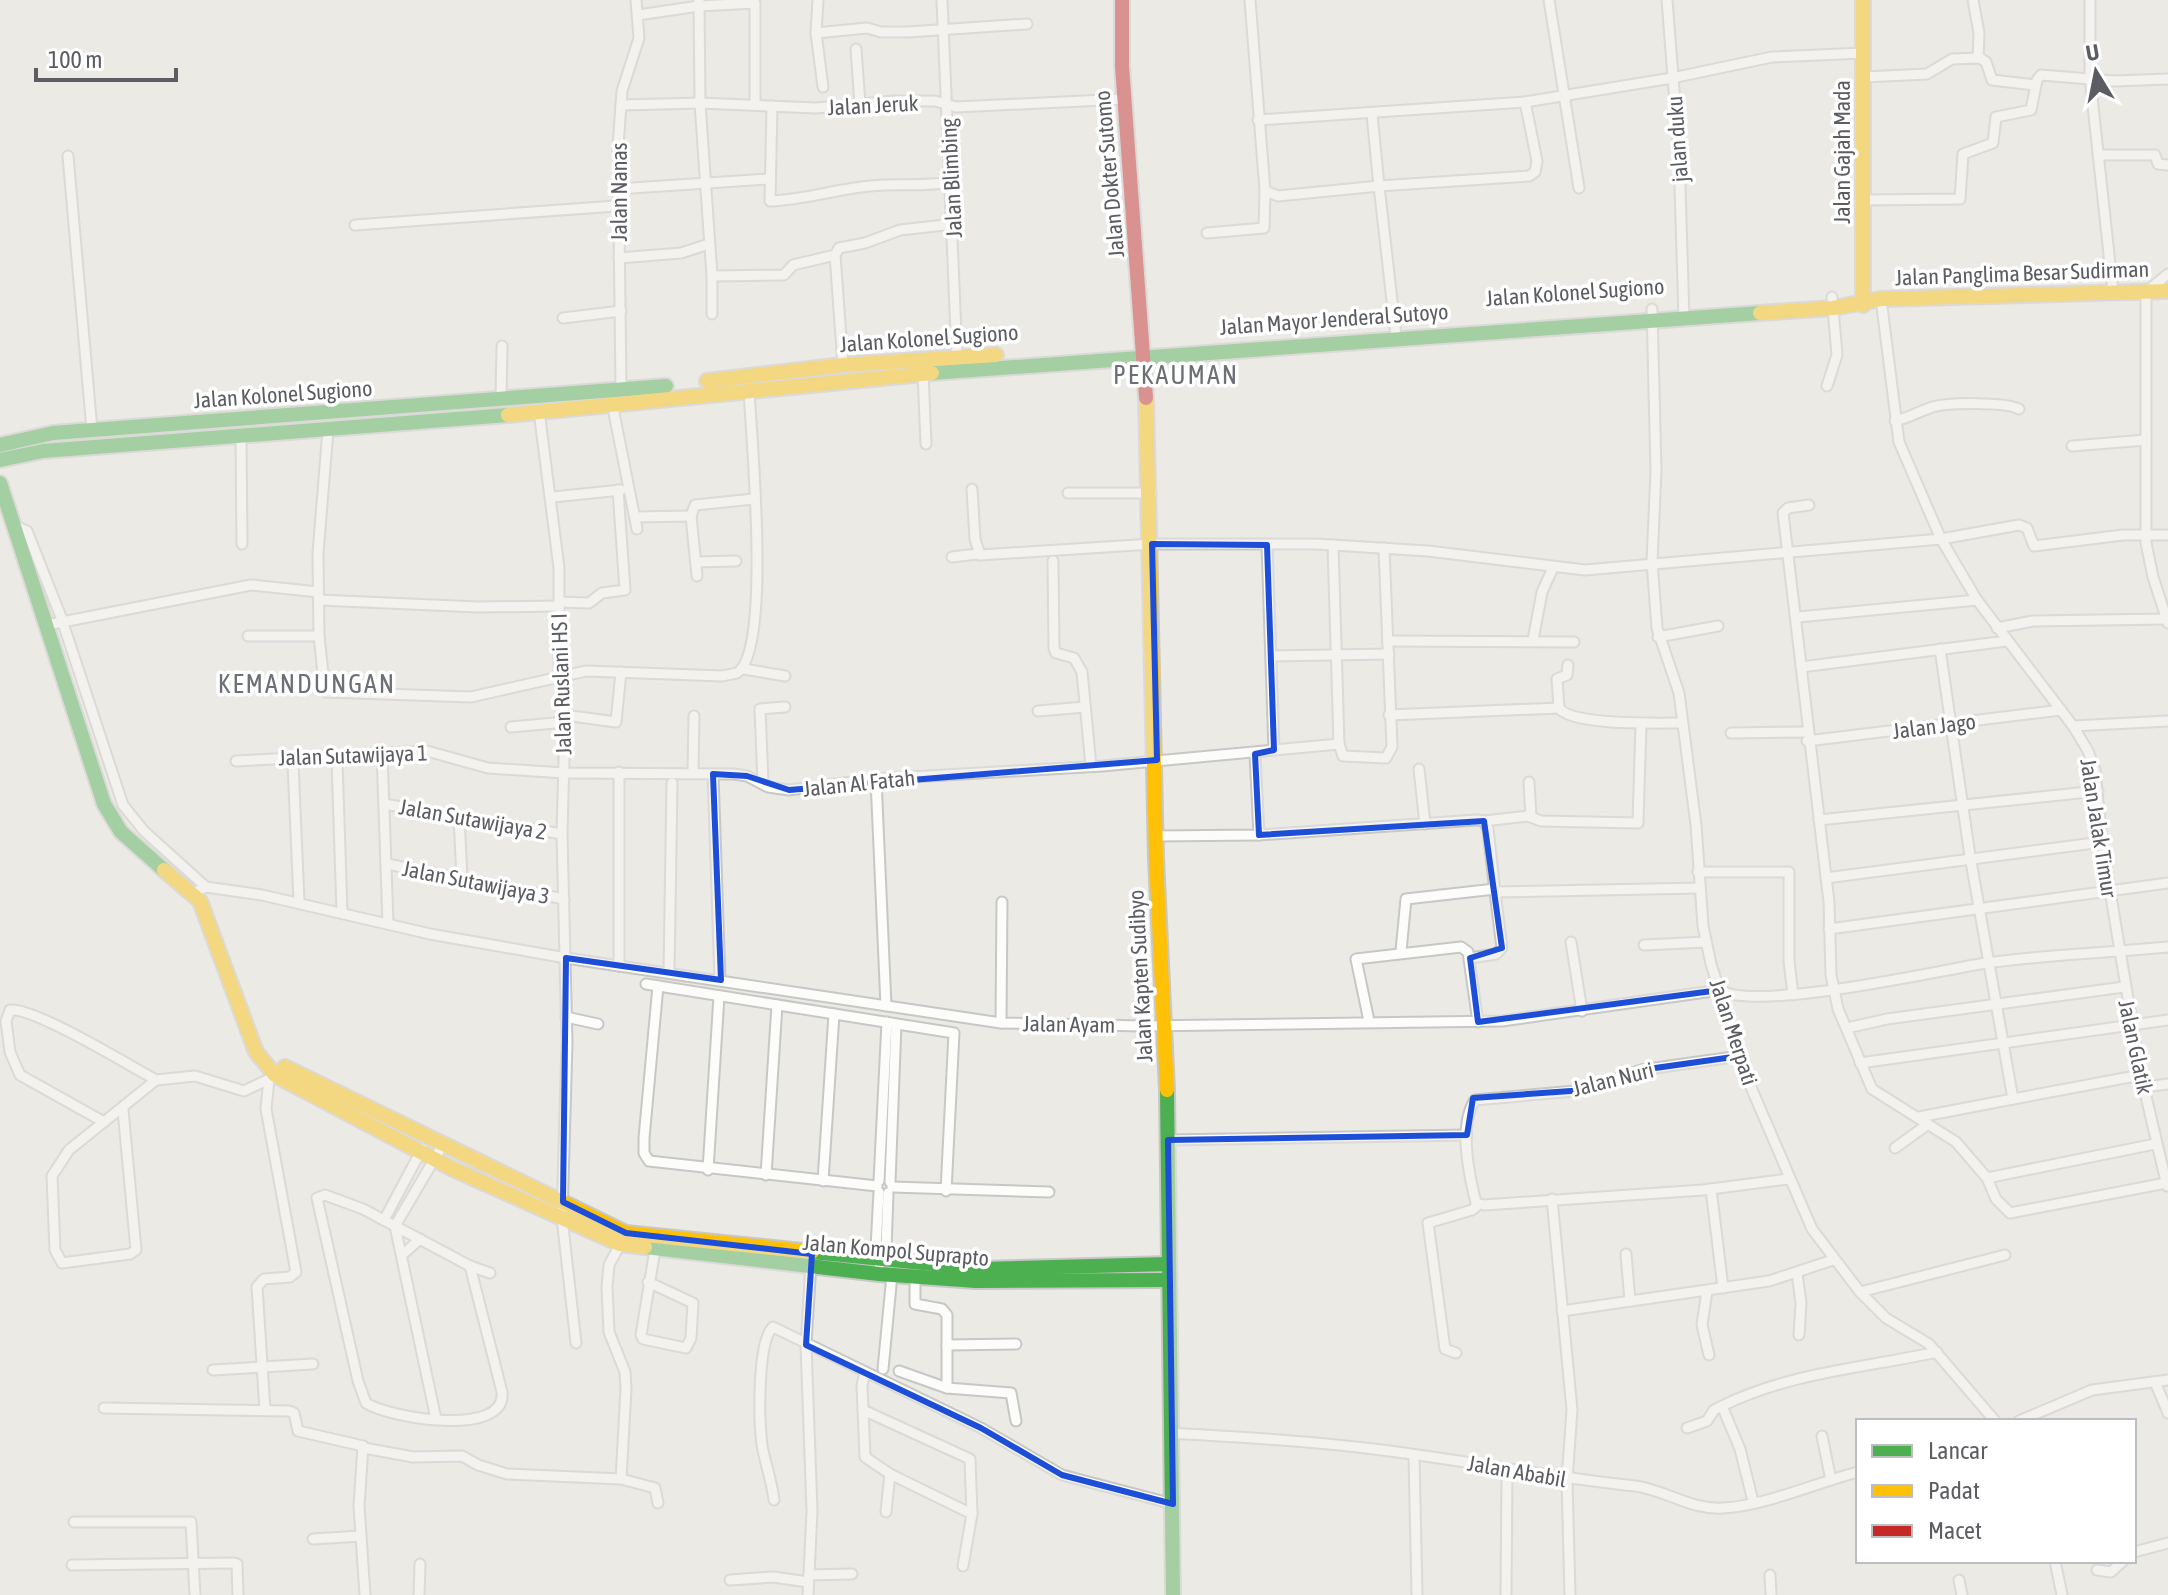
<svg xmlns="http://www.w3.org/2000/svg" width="2168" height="1595" font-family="'Asap Condensed',sans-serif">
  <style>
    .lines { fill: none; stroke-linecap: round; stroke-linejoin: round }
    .street-casing { stroke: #c7c7c5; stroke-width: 13 }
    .fast-casing { stroke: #c8c8c7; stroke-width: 18 }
    .slow-casing { stroke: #c8c8c7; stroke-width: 18 }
    .jam-casing { stroke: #c8c8c7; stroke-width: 18 }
    .street { stroke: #fcfcfb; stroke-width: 9 }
    .fast { stroke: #4caf50; stroke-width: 14 }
    .slow { stroke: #ffc107; stroke-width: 14 }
    .jam { stroke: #c62828; stroke-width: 14 }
    .marked { fill: none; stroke: #1d4ed8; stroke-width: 6; stroke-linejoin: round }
    .labels { text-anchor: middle; stroke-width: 7; stroke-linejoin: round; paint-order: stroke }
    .street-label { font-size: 22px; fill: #5b5d63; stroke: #fff }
    .quarter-label { font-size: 26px; letter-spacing: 2px; fill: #6c6f75; stroke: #fff }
  </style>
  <rect width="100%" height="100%" fill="#ebeae5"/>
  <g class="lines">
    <defs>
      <g id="street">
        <polyline points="699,0 700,103 712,276 784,275 793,265 835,255 839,248 865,243 900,230 954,224"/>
        <polyline points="818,0 816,33 823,87"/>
        <polyline points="942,0 957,357"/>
        <polyline points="1250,0 1265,191 1278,196 1379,186 1396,336"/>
        <polyline points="1549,0 1579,188"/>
        <polyline points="1667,0 1679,154 1684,318"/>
        <polyline points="1973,0 1979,33 1978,58"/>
        <polyline points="2090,0 2090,78 2113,292"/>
        <polyline points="638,15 699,6 755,3 755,105"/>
        <polyline points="816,33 867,28 881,32 908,32 1027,24"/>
        <polyline points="856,49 860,104"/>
        <polyline points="1864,77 1927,74 1952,59 1980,58 1986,62 1992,80 2035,85"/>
        <polyline points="621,105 700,103 816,108 894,101 935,101 956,107 1125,99"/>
        <path d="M 772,106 L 770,201 C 805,200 836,189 870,186 C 898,183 924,187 951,182"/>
        <polyline points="1372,114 1379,186 1529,176 1535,172 1537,161 1525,102"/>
        <polyline points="1258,120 1525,102 1672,78 1772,57 1864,53"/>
        <polyline points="2098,155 2155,155 2158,164 2168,165"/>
        <polyline points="68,156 92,430"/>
        <polyline points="617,189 769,179"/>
        <polyline points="1863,200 1960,199 1963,154 1993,143 1996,117 2031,110 2037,80 2041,75 2114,81 2168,79"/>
        <polyline points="355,225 616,206"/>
        <polyline points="1207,233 1264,228 1265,191"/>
        <polyline points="835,255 843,365"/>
        <polyline points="619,258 681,253 709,244"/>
        <polyline points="2168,274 2146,292 2146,543 2153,577 2168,623"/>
        <polyline points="1881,299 1899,442 1941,539 2019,525 2027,528 2034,546 2123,535 2168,535"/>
        <polyline points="1652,309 1656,471 1652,562 1657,628 1679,693 1696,825 1703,926 1711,964 1747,1078 1812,1229 1860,1292 1886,1318 1929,1344 1995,1421"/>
        <polyline points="712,314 712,276"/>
        <polyline points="563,318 621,311"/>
        <polyline points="923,373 926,444"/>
        <polyline points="1827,386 1837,355 1832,297"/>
        <polyline points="621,388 618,146 622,91 639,38 636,0"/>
        <polyline points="501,398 502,346"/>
        <polyline points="612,403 637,529"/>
        <polyline points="539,411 559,568 559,674 565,722 562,834 567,1042 562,1218 576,1343"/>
        <path d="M 1895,421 C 1908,418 1918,412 1930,408 C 1945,402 2006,402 2019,409"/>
        <path d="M 328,430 L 318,553 L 319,636 L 325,692 L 471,697 L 586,671 L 722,676 L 737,673 C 772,651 751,436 749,390"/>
        <polyline points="241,437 242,544"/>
        <polyline points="2072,446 2146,440"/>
        <polyline points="1068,493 1151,493"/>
        <polyline points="553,497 621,490"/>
        <polyline points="1809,505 1788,508 1783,513 1829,902 1831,975 1838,1009 1872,1089 1956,1142 1987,1178 1996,1199 2010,1213 2166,1183"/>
        <polyline points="691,516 695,505 754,499"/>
        <polyline points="635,517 691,516 697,576"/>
        <polyline points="15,526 27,531 61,617 123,805 144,831 206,887"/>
        <polyline points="1267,545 1274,750 1339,744 1343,756 1386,758 1392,747 1384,548"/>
        <polyline points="1333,545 1339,744"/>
        <polyline points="952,557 977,554"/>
        <polyline points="1053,561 1054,648 1056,653 1074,658 1082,672 1091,766"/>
        <polyline points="696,562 736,561"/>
        <polyline points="319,600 478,607 559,606"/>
        <polyline points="559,602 589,603 602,593 625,590 618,490"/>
        <polyline points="1798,617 1977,600"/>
        <polyline points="47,625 251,585 318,592"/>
        <polyline points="1997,628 2033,621 2167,619"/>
        <polyline points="248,636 319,636"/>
        <polyline points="1658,637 1718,626"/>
        <polyline points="1533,640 1542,592 1553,568"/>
        <polyline points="1388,641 1574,642"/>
        <polyline points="1940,649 1970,856 2013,1099 2141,1075"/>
        <polyline points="1271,656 1389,654"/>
        <polyline points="1801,667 2007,641"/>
        <polyline points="744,669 785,676"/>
        <polyline points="1559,708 1557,679 1567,675 1568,665"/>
        <polyline points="1038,711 1085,707"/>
        <polyline points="564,715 616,722 621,672"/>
        <path d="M 1389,715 L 1559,708 C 1572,726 1659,723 1682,723"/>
        <polyline points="2073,726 2168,721"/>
        <polyline points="511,727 565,722"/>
        <polyline points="1731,733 1806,732"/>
        <polyline points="1807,741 2061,710"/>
        <polyline points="382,752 388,924"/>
        <polyline points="1255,754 1259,835"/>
        <polyline points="236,761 427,751 488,768 564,773 734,774 747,776 768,787 789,790 876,779 1102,766 1274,750"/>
        <polyline points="337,761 342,912"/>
        <polyline points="293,763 299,902"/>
        <polyline points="1419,769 1425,824"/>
        <polyline points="619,772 619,966"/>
        <polyline points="693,773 694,716"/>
        <polyline points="713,774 720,980"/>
        <polyline points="876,779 886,1006"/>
        <polyline points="1529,782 1531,817"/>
        <polyline points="763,783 760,709 785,707"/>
        <polyline points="384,804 562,834"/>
        <polyline points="459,817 462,879"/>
        <polyline points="1819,820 2098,791"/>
        <polyline points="1484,821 1528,816 1541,821 1638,823 1641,724"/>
        <polyline points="1156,836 1259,835 1477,820 1484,821 1488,829 1495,892 1700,888"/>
        <polyline points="387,864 564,899"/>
        <polyline points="1698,872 1789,872 1789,961 1793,995"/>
        <polyline points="1826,878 2102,842"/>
        <path d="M 193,893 L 206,887 L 262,895 L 430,934 L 566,958 L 1001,1023 L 1143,1026 L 1502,1021 L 1720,990 C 1755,1012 1936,971 1986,963 C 2030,957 2076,954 2120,951 L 2102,842 L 2095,770 L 2088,751 L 2073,726 L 1977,600 L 1941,539 L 1585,570 L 1428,551 L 1316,544 L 1152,544 L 980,555 L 975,539 L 972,489"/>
        <polyline points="1829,929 2168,883"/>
        <polyline points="1571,942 1582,1011"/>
        <polyline points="1644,945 1706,942"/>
        <polyline points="1401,951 1406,899 1495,889"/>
        <polyline points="1470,958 1496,954 1502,948 1495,892"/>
        <polyline points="669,973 672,783"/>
        <polyline points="646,984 954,1033 946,1191"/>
        <polyline points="658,986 644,1138 644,1153 649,1161 877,1186"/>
        <polyline points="566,1017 598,1024"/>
        <polyline points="1369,1021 1356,959 1461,947 1468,952 1478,1022"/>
        <polyline points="1001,1023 1002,902"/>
        <polyline points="1847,1028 1887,1019 2124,987"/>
        <path d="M 1740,1056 L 1641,1070 L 1585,1090 L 1475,1100 C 1458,1125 1469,1175 1476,1203 L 1484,1205 L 1703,1190 L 1788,1179"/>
        <polyline points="1860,1063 2168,1020"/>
        <polyline points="2145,1087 2168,1084"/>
        <polyline points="123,1110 136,1250 130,1254 62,1263 55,1250 52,1176 69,1150 156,1080 195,1076 244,1091 267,1080"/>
        <polyline points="1919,1117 2013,1099"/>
        <path d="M 104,1122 L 20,1075 L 10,1052 L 6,1021 L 10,1010 C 34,1007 130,1066 156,1080"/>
        <polyline points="1168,1140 1467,1135"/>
        <polyline points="1895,1148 1928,1124"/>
        <polyline points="708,1170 719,996"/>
        <polyline points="766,1175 777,1005"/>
        <polyline points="1987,1178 2155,1144"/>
        <polyline points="823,1181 834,1014"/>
        <polyline points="879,1181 887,1022"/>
        <polyline points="890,1182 896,1024"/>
        <polyline points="2167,1186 2141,1075 2120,951 2168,947"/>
        <polyline points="892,1187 1049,1192"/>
        <polyline points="1711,1189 1723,1288"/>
        <polyline points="879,1192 876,1248 880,1253 879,1274"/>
        <path d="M 325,1195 L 363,1209 L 470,1266 L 502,1392 C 507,1438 389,1418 366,1403 L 358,1381 L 317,1198 Z"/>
        <polyline points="1552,1199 1572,1410 1567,1480 1570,1595"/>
        <polyline points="384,1220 422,1149"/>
        <polyline points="880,1253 886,1249 888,1193"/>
        <polyline points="1626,1254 1630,1301"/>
        <polyline points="402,1255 420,1239"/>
        <polyline points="470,1266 490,1273"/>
        <polyline points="1797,1273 1801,1303 1799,1335"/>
        <polyline points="915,1276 915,1304 942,1309 947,1315 947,1388 1011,1393 1016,1421"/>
        <polyline points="648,1282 693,1303 691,1338 686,1348 643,1339 641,1335 655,1250"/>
        <polyline points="1707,1291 1702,1325 1709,1355"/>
        <polyline points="1860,1292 2005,1255"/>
        <polyline points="1562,1311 1769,1281 1833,1260"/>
        <polyline points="947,1345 1016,1344"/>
        <polyline points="1456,1353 1445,1349 1428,1223 1472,1210 1478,1205"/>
        <polyline points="883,1369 892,1275"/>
        <polyline points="213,1370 313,1364"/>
        <polyline points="899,1371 947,1388"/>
        <polyline points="865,1372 862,1385 865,1457 890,1474 972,1514 963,1566"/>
        <polyline points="2155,1382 2168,1413"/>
        <polyline points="104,1408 289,1411 294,1413 298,1431 363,1446 359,1506 365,1595"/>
        <polyline points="265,1410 257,1287 264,1279 290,1277 296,1272 266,1109 269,1079"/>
        <polyline points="863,1410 970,1459 972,1514"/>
        <polyline points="436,1419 395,1226 442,1146"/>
        <polyline points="2019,1421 2092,1390 2168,1380"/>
        <polyline points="1687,1428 1707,1421 1714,1410 1722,1406"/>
        <path d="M 1169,1433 C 1240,1437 1311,1441 1382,1450 C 1467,1461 1550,1477 1635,1486 C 1666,1490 1690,1510 1723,1508 C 1761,1507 1819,1482 1858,1472"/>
        <polyline points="1822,1436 1831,1480"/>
        <polyline points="364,1448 413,1457 462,1456 478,1465 507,1474 621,1479 626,1389 625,1372 609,1332 607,1287 609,1265 622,1241"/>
        <polyline points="1414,1456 1417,1595"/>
        <polyline points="621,1479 655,1488 658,1503"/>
        <path d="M 774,1500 C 772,1482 765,1463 762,1445 C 759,1421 757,1342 773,1327 L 981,1428 L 1062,1475 L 1173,1504"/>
        <path d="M 1753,1501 L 1740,1449 L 1722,1406 C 1791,1372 1864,1368 1937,1352"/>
        <polyline points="886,1512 890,1474"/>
        <polyline points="74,1522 191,1522 195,1595"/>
        <polyline points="313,1539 361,1536"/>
        <polyline points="2134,1552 2168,1543"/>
        <polyline points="2055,1561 2062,1595"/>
        <polyline points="72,1565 234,1563 237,1564 238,1595"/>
        <polyline points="2097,1570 2111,1572 2123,1561"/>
        <polyline points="809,1575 852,1574"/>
        <polyline points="1770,1575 1771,1595"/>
        <polyline points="730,1580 773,1577 808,1582"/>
        <polyline points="1959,1580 1962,1595"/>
        <polyline points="419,1595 420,1564"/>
        <polyline points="808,1595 812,1511 806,1345 811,1263"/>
        <polyline points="1506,1595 1507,1471"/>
      </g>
      <g id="fast">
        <polyline points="932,373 1760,313"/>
        <polyline points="0,445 53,433 666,386"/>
        <polyline points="0,460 43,451 508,415"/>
        <polyline points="0,483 104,804 121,832 164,870"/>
        <polyline points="1167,1090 1173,1595"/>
        <polyline points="645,1247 879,1274 976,1281 1169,1280"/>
        <polyline points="812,1252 983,1269 1169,1264"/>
      </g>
      <g id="slow">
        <polyline points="1863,0 1863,305"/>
        <polyline points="1760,313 1833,308 1881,299 2168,291"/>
        <polyline points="707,381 843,365 996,355"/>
        <polyline points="1146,398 1156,858 1167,1090"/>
        <polyline points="508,415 932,373"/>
        <polyline points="164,870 200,901 256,1052 275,1075 453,1169 620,1244 645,1247"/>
        <polyline points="285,1067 626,1233 812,1252"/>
      </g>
      <polyline id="jam" points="1122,0 1122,66 1146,398"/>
    </defs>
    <use href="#street" class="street-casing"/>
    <use href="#fast" class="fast-casing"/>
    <use href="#slow" class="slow-casing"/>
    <use href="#jam" class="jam-casing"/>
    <use href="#street" class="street"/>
    <use href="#fast" class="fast"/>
    <use href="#slow" class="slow"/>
    <use href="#jam" class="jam"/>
  </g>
  <path d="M0 0H2168V1595H0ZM 1152,544 L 1267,545 L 1274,750 L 1255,754 L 1259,835 L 1484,821 L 1502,948 L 1470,958 L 1478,1022 L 1720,990 L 1740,1056 L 1641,1070 L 1585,1090 L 1473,1098 L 1467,1135 L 1168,1140 L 1173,1504 L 1062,1475 L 981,1428 L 806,1345 L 812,1254 L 626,1233 L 563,1202 L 566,958 L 721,980 L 713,774 L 747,776 L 789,790 L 1157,760 Z" fill="#ebeae5" fill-opacity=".55" fill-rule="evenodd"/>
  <path class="marked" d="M 1152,544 L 1267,545 L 1274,750 L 1255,754 L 1259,835 L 1484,821 L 1502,948 L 1470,958 L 1478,1022 L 1720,990 L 1740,1056 L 1641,1070 L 1585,1090 L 1473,1098 L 1467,1135 L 1168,1140 L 1173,1504 L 1062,1475 L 981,1428 L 806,1345 L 812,1254 L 626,1233 L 563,1202 L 566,958 L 721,980 L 713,774 L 747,776 L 789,790 L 1157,760 Z"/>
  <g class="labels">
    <g class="street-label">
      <text transform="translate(873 105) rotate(-3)" y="8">Jalan Jeruk</text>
      <text transform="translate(1677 139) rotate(-94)" y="8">jalan duku</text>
      <text transform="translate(1842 152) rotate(-90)" y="8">Jalan Gajah Mada</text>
      <text transform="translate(1109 174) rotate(-95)" y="8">Jalan Dokter Sutomo</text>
      <text transform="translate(951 178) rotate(-93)" y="8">Jalan Blimbing</text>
      <text transform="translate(619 192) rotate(-90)" y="8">Jalan Nanas</text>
      <text transform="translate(2022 273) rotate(-2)" y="8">Jalan Panglima Besar Sudirman</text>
      <text transform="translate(1575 292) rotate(-4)" y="8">Jalan Kolonel Sugiono</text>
      <text transform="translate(1334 319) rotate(-4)" y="8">Jalan Mayor Jenderal Sutoyo</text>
      <text transform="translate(929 338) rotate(-4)" y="8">Jalan Kolonel Sugiono</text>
      <text transform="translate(283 394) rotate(-4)" y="8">Jalan Kolonel Sugiono</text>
      <text transform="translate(561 684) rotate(-92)" y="8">Jalan Ruslani HS I</text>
      <text transform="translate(1934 726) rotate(-7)" y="8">Jalan Jago</text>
      <text transform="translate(353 755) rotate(-2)" y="8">Jalan Sutawijaya 1</text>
      <text transform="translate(859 783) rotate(-6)" y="8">Jalan Al Fatah</text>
      <text transform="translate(473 819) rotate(10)" y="8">Jalan Sutawijaya 2</text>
      <text transform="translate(2099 828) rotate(81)" y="8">Jalan Jalak Timur</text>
      <text transform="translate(476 882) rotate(11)" y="8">Jalan Sutawijaya 3</text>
      <text transform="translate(1140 976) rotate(-93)" y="8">Jalan Kapten Sudibyo</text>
      <text transform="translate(1069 1024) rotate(1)" y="8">Jalan Ayam</text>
      <text transform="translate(1734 1032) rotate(72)" y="8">Jalan Merpati</text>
      <text transform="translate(2136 1047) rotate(78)" y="8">Jalan Glatik</text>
      <text transform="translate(1613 1079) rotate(-14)" y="8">Jalan Nuri</text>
      <text transform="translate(896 1250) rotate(5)" y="8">Jalan Kompol Suprapto</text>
      <text transform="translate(1517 1471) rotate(10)" y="8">Jalan Ababil</text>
    </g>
    <g class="quarter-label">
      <text x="1176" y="384">PEKAUMAN</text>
      <text x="307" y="693">KEMANDUNGAN</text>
    </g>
  </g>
  <rect x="1856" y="1419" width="280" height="144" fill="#ffffff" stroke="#bdbec1" stroke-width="2"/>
  <rect x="1872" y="1445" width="40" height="12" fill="#4caf50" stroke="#bdbec1" stroke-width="2"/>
  <text x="1928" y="1459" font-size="24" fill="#5b5d63">Lancar</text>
  <rect x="1872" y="1485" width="40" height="12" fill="#ffc107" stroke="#bdbec1" stroke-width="2"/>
  <text x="1928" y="1499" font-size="24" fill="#5b5d63">Padat</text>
  <rect x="1872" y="1525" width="40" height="12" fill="#c62828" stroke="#bdbec1" stroke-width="2"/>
  <text x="1928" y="1539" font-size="24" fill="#5b5d63">Macet</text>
  <g transform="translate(2096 72) rotate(350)" stroke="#ffffff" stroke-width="6" paint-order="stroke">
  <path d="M0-6L14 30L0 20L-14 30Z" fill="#5b5d63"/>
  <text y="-12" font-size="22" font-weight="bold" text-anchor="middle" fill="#5b5d63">U</text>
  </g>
  <path d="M36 68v12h140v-12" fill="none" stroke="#5b5d63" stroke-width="4"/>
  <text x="48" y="68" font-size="24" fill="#5b5d63" stroke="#ffffff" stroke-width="6" paint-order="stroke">100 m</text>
</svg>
